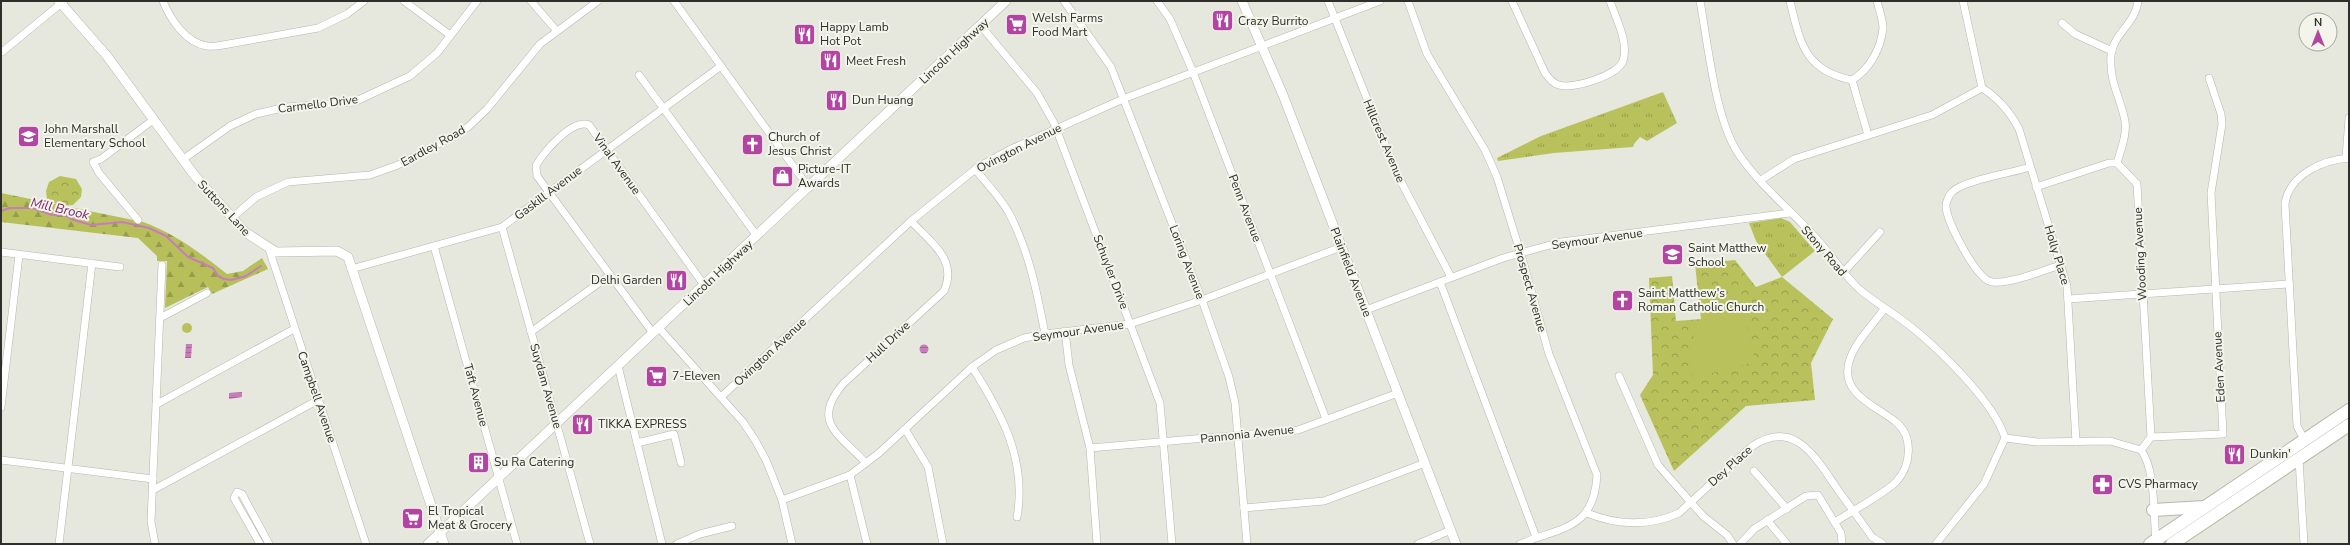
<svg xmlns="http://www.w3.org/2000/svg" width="2350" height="545" font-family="'Nunito Sans',sans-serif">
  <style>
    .grass { fill: url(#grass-tufts) }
    .forest { fill: url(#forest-firs) }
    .park { fill: url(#park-crowns) }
    .garden { fill: #b9c15c }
    .water { fill: url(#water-rules) }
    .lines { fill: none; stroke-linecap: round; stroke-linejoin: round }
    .stream { stroke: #c97cbb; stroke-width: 2 }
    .street-casing { stroke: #b5b7ad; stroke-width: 8 }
    .secondary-casing { stroke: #b5b7ad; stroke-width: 10 }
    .highway-casing { stroke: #b5b7ad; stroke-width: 14 }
    .street { stroke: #fff; stroke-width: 7 }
    .secondary { stroke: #fff; stroke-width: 9 }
    .highway { stroke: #fff; stroke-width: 12 }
    .labels { text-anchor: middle; stroke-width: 4; stroke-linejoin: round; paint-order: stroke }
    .poi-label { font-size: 12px; fill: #2e2e2b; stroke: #f3f4ea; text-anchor: start }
    .street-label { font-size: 12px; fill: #2e2e2b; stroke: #f3f4ea }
    .water-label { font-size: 13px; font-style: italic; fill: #802573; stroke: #f3f4ea }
  </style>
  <defs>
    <pattern id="grass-tufts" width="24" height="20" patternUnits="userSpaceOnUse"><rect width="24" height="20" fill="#b9c15c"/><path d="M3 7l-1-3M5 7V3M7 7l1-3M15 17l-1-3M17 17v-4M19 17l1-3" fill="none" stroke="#979d4c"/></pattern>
    <pattern id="forest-firs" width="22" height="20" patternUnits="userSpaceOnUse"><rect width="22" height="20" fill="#b7bf5a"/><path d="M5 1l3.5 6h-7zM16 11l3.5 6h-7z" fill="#959c4b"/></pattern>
    <pattern id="park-crowns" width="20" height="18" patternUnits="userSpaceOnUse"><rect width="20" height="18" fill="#b9c15c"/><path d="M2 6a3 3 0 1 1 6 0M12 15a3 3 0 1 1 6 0" fill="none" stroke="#979d4c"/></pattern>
    <pattern id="water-rules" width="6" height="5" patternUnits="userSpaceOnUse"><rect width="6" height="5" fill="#c97cbb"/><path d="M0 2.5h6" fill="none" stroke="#a46698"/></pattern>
  </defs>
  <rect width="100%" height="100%" fill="#e6e7dd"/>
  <g class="grass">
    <polygon points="1663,92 1677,123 1647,141 1640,137 1634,144 1633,147 1554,153 1498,161 1497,158 1541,136"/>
    <polygon points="1781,218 1790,222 1815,251 1782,277 1756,241 1749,223"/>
  </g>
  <path class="forest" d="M 1,193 L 143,222 C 174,233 202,254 227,274 L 243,271 L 262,258 L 268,269 L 212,294 L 208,287 L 165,308 L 167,261 L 157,261 L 157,256 L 138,238 L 1,222 Z"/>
  <g class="park">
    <polygon points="60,176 76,179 82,189 81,197 73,205 61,206 47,200 46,191 49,182"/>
    <polygon points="1735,260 1756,287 1782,277 1833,319 1811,363 1815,400 1746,406 1674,471 1640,395 1653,375 1649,278 1672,276 1676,321 1701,319 1695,264"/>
  </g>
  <g class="garden">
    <path d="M 1742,303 L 1754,356 L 1751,363 L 1693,378 C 1684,338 1698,308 1742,303 Z"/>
    <circle cx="187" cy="328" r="5"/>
  </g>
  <g class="water">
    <polygon points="186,344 192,344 191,358 185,358"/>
    <circle cx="924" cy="349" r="4.5"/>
    <polygon points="242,392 242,397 229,399 229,393"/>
  </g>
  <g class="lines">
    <polyline class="stream" points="1,211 10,208 33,208 52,215 64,215 74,220 91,225 122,222 149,228 166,236 188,257 213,268 218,276 224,279 231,280 246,276 261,266"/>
    <defs>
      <g id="street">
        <path d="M 163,1 C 170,19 186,43 207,46 C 212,47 218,46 223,45 L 318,28 L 347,14 L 364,1"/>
        <polyline points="404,1 450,35"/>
        <polyline points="531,1 556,30"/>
        <polyline points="674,1 809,188"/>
        <polyline points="1064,1 1111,67 1202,300 1229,377 1235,403 1247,544"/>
        <polyline points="1157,1 1170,19 1193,72 1326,419"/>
        <polyline points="1328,1 1397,174 1451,277"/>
        <path d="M 1408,1 L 1427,54 L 1485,150 L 1497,177 L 1522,258 L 1549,354 L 1597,475 C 1594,530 1561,527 1520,544"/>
        <path d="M 1512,1 L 1545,73 C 1549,78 1553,84 1559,85 C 1573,90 1618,75 1623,61 C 1629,42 1616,19 1610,1"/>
        <path d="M 1700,1 C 1708,44 1715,118 1738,153 C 1761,188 1796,214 1822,245 C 1835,260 1844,275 1859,289 C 1877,304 1897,315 1915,330 C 1943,353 1995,404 2005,438"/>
        <path d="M 1790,1 C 1800,43 1805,71 1852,80"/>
        <polyline points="1963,1 1982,88"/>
        <polyline points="2062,23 2075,34 2112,51"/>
        <polyline points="981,26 1037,93 1054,123 1160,403 1172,544"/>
        <polyline points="2,52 64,1"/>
        <polyline points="639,75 757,236"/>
        <path d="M 1852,80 C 1869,70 1881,49 1883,28 C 1883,20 1879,9 1877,1"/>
        <polyline points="1852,80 1868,135"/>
        <path d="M 1982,88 C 1997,97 2011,113 2019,129 L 2067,286 L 2076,442"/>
        <polyline points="2346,158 2349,118"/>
        <polyline points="182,160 230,126 256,114 287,107 354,102 410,76 437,53 477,1"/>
        <path d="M 2117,163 C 2121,149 2127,135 2125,121 C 2120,96 2109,82 2111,55 C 2113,34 2136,23 2138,1"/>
        <path d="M 2030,167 C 2012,173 1965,180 1952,192 C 1949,195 1946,202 1946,206 C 1946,221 1975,275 1989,281 C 2003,287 2045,270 2060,265"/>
        <path d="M 975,169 C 986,183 1000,197 1009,213 C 1029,251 1037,292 1045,334"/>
        <polyline points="1761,180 1794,159 1932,115 1982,88"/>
        <polyline points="2036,187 2109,163 2117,163 2137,184 2151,437"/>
        <polyline points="231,219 256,197 288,182 370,175 398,165 452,137 468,127 487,109 540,44 598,1"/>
        <polyline points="138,220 99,173 93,162 101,159 153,120"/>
        <polyline points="502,227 590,544"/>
        <polyline points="434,246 517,544"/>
        <polyline points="269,249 366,544"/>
        <polyline points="1,252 120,267"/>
        <polyline points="351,269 502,227 721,66"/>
        <polyline points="1842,274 1880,232"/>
        <polyline points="1440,282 1536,537"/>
        <polyline points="2068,299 2289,284"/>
        <polyline points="1366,310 1503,258 1561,242 1790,213"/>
        <polyline points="160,318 207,293"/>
        <polyline points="659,328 743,422 755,440 766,460 782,500 792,544"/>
        <polyline points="1065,331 1069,365 1090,448 1097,544"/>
        <polyline points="531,332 610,275"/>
        <path d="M 653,333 L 537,176 L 536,166 C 542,153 573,118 589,125 L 704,285"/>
        <polyline points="618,366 662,544"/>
        <path d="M 972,367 C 1002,414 1027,460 1017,517"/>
        <polyline points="1619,376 1658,465 1703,516 1727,535 1733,544"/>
        <polyline points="721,397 911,221 978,167 1009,150 1123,99 1380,1"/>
        <polyline points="157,404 294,329"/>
        <polyline points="1,407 19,255"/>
        <polyline points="905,429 928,467 943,544"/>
        <polyline points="2005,438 2037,442 2110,441 2141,450 2151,437 2223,434 2211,193 2222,124 2221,114 2209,78"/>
        <path d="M 2304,439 L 2297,426 L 2285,204 C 2289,175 2322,160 2349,158"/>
        <polyline points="637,443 674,434 681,463"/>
        <polyline points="1090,448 1298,430 1398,393"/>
        <path d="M 2141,450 C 2156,470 2153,514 2156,540"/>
        <polyline points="2299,459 2304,544"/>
        <polyline points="1,460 153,479"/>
        <path d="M 866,463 C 839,434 810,422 844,383 L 944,291 C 958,259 931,243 911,221"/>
        <polyline points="1754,471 1787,509"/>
        <polyline points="850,475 867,544"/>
        <polyline points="153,490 318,400"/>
        <polyline points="782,500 850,475 879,453 972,367 996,350 1024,338 1045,334 1130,324 1202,300 1341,247"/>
        <polyline points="1244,508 1324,501 1425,463"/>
        <path d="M 1587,513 C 1616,525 1649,527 1679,513 L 1751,447 C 1793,418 1814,455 1836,487 C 1848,504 1860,520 1872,537 L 1883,544"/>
        <polyline points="1767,520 1787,544"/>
        <path d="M 1835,522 C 1850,512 1884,494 1896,482 C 1911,466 1914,437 1896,422 C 1877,406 1840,395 1849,362 C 1854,343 1873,325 1884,309"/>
        <polyline points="59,544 92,263"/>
        <polyline points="155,544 151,521 162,265"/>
        <polyline points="260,544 234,498 237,492 242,494 269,544"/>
        <polyline points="677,544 700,534 732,526"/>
        <polyline points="1418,544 1451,530"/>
        <polyline points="1740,544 1754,529 1806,496 1818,495 1841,533 1842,544"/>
        <polyline points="1936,544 1984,484 2005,438"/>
      </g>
      <g id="secondary">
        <polyline points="59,1 107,56 195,176 245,232 276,252 337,251 348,257 444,544"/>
        <polyline points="1242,1 1283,95 1456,544"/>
        <polyline points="428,544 1006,1"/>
      </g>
      <g id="highway">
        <polyline points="2153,510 2204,507"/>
        <polyline points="2150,544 2349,410"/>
        <polyline points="2172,544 2349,425"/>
      </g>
    </defs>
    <use href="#street" class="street-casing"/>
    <use href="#secondary" class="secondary-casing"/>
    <use href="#highway" class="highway-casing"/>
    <use href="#street" class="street"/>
    <use href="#secondary" class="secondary"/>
    <use href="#highway" class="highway"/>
  </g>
  <defs>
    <symbol id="restaurant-square" viewBox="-11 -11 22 22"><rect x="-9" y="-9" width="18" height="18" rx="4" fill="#b244a2" stroke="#f3f4ea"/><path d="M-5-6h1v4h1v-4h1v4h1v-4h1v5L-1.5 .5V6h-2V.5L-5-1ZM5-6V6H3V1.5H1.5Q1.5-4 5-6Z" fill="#fff"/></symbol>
    <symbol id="supermarket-square" viewBox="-11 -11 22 22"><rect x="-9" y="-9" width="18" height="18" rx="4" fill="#b244a2" stroke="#f3f4ea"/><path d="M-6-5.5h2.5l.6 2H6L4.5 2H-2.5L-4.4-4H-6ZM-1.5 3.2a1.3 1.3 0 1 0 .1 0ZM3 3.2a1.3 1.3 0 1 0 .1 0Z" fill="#fff"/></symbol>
    <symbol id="school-square" viewBox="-11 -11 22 22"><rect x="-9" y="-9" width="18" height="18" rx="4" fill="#b244a2" stroke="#f3f4ea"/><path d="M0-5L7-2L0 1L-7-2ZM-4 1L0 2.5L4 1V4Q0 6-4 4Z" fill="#fff"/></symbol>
    <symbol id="church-square" viewBox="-11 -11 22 22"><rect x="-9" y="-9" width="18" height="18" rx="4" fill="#b244a2" stroke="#f3f4ea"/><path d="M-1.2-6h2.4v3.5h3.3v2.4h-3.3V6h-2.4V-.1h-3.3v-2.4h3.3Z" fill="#fff"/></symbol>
    <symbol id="shop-square" viewBox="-11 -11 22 22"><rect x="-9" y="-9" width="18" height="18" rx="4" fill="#b244a2" stroke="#f3f4ea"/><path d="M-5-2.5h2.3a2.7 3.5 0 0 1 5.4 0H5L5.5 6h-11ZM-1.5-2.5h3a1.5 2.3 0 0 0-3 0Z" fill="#fff"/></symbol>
    <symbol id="building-square" viewBox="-11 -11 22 22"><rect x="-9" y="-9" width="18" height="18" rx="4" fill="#b244a2" stroke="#f3f4ea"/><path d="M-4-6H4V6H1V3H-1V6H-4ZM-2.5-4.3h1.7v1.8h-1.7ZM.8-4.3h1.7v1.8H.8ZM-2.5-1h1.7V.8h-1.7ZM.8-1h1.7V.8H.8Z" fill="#fff"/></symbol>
    <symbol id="pharmacy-square" viewBox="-11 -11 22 22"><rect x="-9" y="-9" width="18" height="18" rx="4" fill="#b244a2" stroke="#f3f4ea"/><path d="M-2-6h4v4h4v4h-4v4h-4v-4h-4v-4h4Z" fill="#fff"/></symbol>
  </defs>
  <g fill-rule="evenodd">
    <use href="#restaurant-square" x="1210" y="8" width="25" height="25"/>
    <use href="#supermarket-square" x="1004" y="12" width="25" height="25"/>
    <use href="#restaurant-square" x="792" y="22" width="25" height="25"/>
    <use href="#restaurant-square" x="818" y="48" width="25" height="25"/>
    <use href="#restaurant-square" x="824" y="88" width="25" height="25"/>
    <use href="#school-square" x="16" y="124" width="25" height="25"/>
    <use href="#church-square" x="740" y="132" width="25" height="25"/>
    <use href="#shop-square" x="770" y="164" width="25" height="25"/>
    <use href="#school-square" x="1660" y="242" width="25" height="25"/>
    <use href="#restaurant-square" x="664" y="268" width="25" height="25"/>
    <use href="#church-square" x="1610" y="288" width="25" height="25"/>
    <use href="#supermarket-square" x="644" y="364" width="25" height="25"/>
    <use href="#restaurant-square" x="570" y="412" width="25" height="25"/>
    <use href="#restaurant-square" x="2222" y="442" width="25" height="25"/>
    <use href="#building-square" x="466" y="450" width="25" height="25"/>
    <use href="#pharmacy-square" x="2090" y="472" width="25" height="25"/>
    <use href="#supermarket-square" x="400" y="506" width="25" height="25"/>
  </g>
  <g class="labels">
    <g class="poi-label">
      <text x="1032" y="22">Welsh Farms<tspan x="1032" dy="14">Food Mart</tspan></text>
      <text x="1238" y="25">Crazy Burrito</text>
      <text x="820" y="31">Happy Lamb<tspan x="820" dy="14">Hot Pot</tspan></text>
      <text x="846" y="65">Meet Fresh</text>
      <text x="852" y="104">Dun Huang</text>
      <text x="44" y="133">John Marshall<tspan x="44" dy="14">Elementary School</tspan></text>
      <text x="768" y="141">Church of<tspan x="768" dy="14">Jesus Christ</tspan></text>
      <text x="798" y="173">Picture-IT<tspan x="798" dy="14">Awards</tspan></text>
      <text x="1688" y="252">Saint Matthew<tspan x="1688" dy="14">School</tspan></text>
      <text x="662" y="284" text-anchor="end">Delhi Garden</text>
      <text x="1638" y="297">Saint Matthew's<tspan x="1638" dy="14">Roman Catholic Church</tspan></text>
      <text x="672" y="380">7-Eleven</text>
      <text x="598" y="428">TIKKA EXPRESS</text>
      <text x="2250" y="458">Dunkin'</text>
      <text x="494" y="466">Su Ra Catering</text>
      <text x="2118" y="488">CVS Pharmacy</text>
      <text x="428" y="515">El Tropical<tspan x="428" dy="14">Meat &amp; Grocery</tspan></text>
    </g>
    <g class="street-label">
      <text transform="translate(954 51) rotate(-43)" y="4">Lincoln Highway</text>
      <text transform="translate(318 104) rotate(-7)" y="4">Carmello Drive</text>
      <text transform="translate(1384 141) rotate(67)" y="4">Hillcrest Avenue</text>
      <text transform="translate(433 146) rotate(-29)" y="4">Eardley Road</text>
      <text transform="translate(1019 148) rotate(-27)" y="4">Ovington Avenue</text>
      <text transform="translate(617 164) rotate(54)" y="4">Vinal Avenue</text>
      <text transform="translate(548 193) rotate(-37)" y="4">Gaskill Avenue</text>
      <text transform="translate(224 208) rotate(47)" y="4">Suttons Lane</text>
      <text transform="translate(1245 208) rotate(69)" y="4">Penn Avenue</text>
      <text transform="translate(1597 239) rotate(-8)" y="4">Seymour Avenue</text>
      <text transform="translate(1824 251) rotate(49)" y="4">Stony Road</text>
      <text transform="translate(2140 254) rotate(-93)" y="4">Wooding Avenue</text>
      <text transform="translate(2057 255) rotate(73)" y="4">Holly Place</text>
      <text transform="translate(1187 262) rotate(69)" y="4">Loring Avenue</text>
      <text transform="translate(1111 272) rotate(69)" y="4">Schuyler Drive</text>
      <text transform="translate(1351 272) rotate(69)" y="4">Plainfield Avenue</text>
      <text transform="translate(718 273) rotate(-43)" y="4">Lincoln Highway</text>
      <text transform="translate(1530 288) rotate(74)" y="4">Prospect Avenue</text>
      <text transform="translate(1078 331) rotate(-8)" y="4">Seymour Avenue</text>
      <text transform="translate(888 342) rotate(-43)" y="4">Hull Drive</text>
      <text transform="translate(770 352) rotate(-43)" y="4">Ovington Avenue</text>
      <text transform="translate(2219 367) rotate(-93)" y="4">Eden Avenue</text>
      <text transform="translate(546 386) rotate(74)" y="4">Suydam Avenue</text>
      <text transform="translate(476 395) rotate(75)" y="4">Taft Avenue</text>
      <text transform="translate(317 397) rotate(71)" y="4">Campbell Avenue</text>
      <text transform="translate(1247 434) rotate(-6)" y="4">Pannonia Avenue</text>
      <text transform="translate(1730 466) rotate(-42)" y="4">Dey Place</text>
    </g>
    <g class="water-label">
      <text transform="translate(60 208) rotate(13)" y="5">Mill Brook</text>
    </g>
  </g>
  <rect width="2350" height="545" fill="none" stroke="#2e2e2b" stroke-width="4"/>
  <g transform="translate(2318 32)"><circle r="19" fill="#f3f4ea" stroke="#a4a59e"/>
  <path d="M0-3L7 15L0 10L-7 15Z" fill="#b244a2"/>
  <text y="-6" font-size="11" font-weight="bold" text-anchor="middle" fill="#2e2e2b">N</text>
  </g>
</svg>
